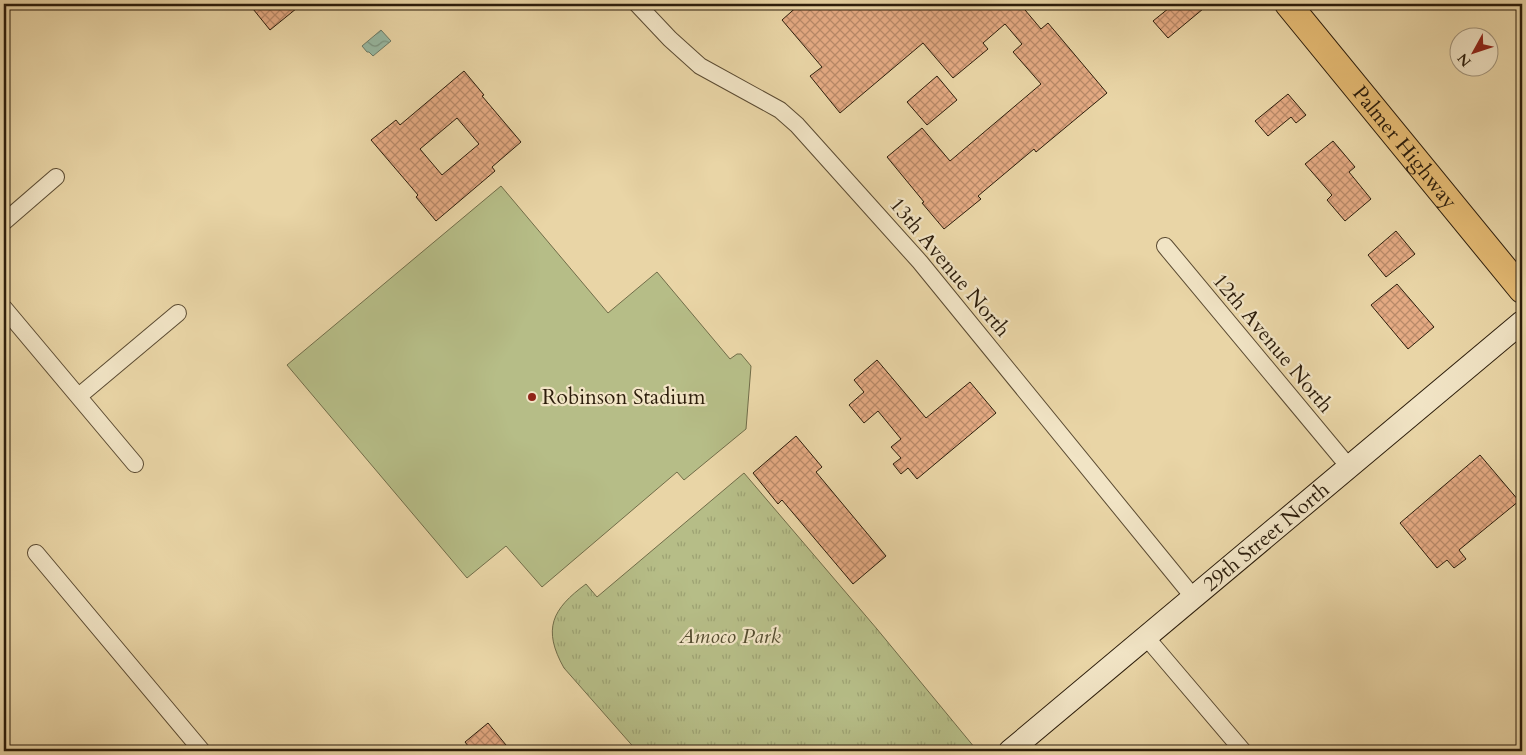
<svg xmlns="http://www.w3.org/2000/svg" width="1526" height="755" font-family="Cardo,serif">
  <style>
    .grass { fill: url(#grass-tufts); stroke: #716d49 }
    .garden { fill: #b6bd87; stroke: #716d49 }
    .water { fill: url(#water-waves); stroke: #6d7b66 }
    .building { fill: url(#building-cross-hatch); stroke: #2c1d0b; fill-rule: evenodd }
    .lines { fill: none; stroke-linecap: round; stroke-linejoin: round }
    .street-casing { stroke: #5b4b32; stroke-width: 18 }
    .secondary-casing { stroke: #2c1d0b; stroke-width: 24 }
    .primary-casing { stroke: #2c1d0b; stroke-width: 28 }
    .street { stroke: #f1e4c5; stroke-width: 16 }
    .secondary { stroke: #f1e4c5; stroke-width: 22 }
    .primary { stroke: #e4ba73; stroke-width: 26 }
    .poi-dot { fill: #8f2418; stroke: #f1e4c5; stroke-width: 2 }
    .labels { text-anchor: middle; stroke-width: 4.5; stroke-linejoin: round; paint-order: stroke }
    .street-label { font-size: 21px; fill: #2c1d0b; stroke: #f1e4c5 }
    .poi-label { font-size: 21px; fill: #2c1d0b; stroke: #f1e4c5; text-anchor: start }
    .park-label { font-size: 21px; font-style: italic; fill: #554d30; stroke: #f1e4c5 }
  </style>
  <defs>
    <pattern id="grass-tufts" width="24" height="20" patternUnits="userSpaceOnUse" patternTransform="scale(1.25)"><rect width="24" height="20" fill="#b6bd87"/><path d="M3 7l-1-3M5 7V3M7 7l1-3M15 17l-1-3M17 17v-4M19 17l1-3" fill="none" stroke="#9da273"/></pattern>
    <pattern id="water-waves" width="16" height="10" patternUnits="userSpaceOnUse" patternTransform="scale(1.25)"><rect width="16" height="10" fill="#98b9a3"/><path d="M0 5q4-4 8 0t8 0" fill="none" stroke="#7c9683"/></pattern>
    <pattern id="building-cross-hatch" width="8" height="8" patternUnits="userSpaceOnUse" patternTransform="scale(1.25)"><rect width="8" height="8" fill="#e4aa83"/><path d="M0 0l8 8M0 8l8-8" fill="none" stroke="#b98a69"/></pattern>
  </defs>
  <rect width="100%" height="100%" fill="#e9d5a6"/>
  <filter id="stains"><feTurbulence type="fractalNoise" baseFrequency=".004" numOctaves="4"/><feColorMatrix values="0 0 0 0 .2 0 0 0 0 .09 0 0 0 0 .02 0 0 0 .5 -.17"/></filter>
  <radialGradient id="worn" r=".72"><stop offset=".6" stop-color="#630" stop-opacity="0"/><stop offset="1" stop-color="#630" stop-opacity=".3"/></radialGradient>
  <path class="grass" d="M 744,473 L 877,629 L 975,748 L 971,751 L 637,751 L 564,668 C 542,629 552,609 586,584 L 597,597 Z"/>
  <polygon class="garden" points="501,186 608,313 657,272 730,359 737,354 741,354 751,366 746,429 684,480 677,472 542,587 506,546 467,578 287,365"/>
  <polygon class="water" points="381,30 391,41 373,56 369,52 367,52 362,46"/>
  <g class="building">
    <polygon points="249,4 302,4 270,30"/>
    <polygon points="800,4 1020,4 1041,29 1048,23 1107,93 1036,152 1034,149 978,196 981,199 944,229 922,203 924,202 887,157 922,128 950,161 1041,84 1013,52 1022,44 1005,24 983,43 988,49 953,78 923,43 840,113 810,76 822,67 782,20"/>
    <polygon points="1174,4 1209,4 1168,38 1153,21"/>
    <path d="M 464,71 L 484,95 L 482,96 L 521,142 L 492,167 L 495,171 L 436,221 L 416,197 L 418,195 L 371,140 L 396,120 L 400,125 ZM 457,118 L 479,144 L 442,175 L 420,149 Z"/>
    <polygon points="937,76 957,100 927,125 907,102"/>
    <polygon points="1288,94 1306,115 1296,123 1291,117 1268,136 1255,121"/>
    <polygon points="1333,141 1355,167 1349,172 1371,199 1345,221 1327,200 1332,195 1305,164"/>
    <polygon points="1396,231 1415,254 1386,277 1368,255"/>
    <polygon points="1397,284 1434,327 1408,349 1371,305"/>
    <polygon points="877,360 926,418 970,382 996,413 917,479 908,468 901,474 893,464 901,458 891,447 901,439 878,411 864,423 849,405 864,392 854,380"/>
    <polygon points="796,436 822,467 816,472 886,556 853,584 782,500 778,504 753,473"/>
    <polygon points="1480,455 1519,501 1459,550 1466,559 1454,568 1447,560 1437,568 1400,523"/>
    <polygon points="488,723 506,745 499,751 472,751 465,742"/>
  </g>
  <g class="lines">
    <defs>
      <g id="street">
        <polyline points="637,4 670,39 700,66 780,110 797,125 920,262 1194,598"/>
        <polyline points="4,222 56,177"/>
        <polyline points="1165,246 1349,467"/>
        <polyline points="4,308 135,464"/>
        <polyline points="79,396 178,313"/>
        <polyline points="36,553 202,751"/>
        <polyline points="1146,637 1243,751"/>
      </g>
      <g id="secondary">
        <path id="s1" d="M 1010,751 L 1522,322"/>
      </g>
      <g id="primary">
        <path id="s2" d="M 1288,4 L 1522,290"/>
      </g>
    </defs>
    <use href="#street" class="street-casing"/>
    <use href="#secondary" class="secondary-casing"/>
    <use href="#primary" class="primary-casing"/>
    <use href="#street" class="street"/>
    <use href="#secondary" class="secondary"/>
    <use href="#primary" class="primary"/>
  </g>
  <circle class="poi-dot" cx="532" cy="397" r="5"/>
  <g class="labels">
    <g class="street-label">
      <text dy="7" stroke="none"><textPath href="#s2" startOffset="185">Palmer Highway</textPath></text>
      <text transform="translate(950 267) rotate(50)" y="7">13th Avenue North</text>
      <text transform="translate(1273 343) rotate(50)" y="7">12th Avenue North</text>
      <text dy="7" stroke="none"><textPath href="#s1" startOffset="334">29th Street North</textPath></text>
    </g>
    <g class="poi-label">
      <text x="542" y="404">Robinson Stadium</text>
    </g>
    <g class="park-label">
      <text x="730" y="643">Amoco Park</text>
    </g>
  </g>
  <rect width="1526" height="755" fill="none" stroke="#e9d5a6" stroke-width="20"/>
  <rect x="5" y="5" width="1516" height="745" fill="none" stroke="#2c1d0b" stroke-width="2.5"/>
  <rect x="10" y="10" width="1506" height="735" fill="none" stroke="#2c1d0b"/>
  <g transform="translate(1474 52) rotate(230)"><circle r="24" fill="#f1e4c5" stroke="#a2947b"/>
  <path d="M0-4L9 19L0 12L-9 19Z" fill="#8f2418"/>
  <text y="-8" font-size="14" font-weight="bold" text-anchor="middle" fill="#2c1d0b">N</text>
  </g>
  <rect width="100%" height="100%" filter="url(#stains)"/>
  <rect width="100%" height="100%" fill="url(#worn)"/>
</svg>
